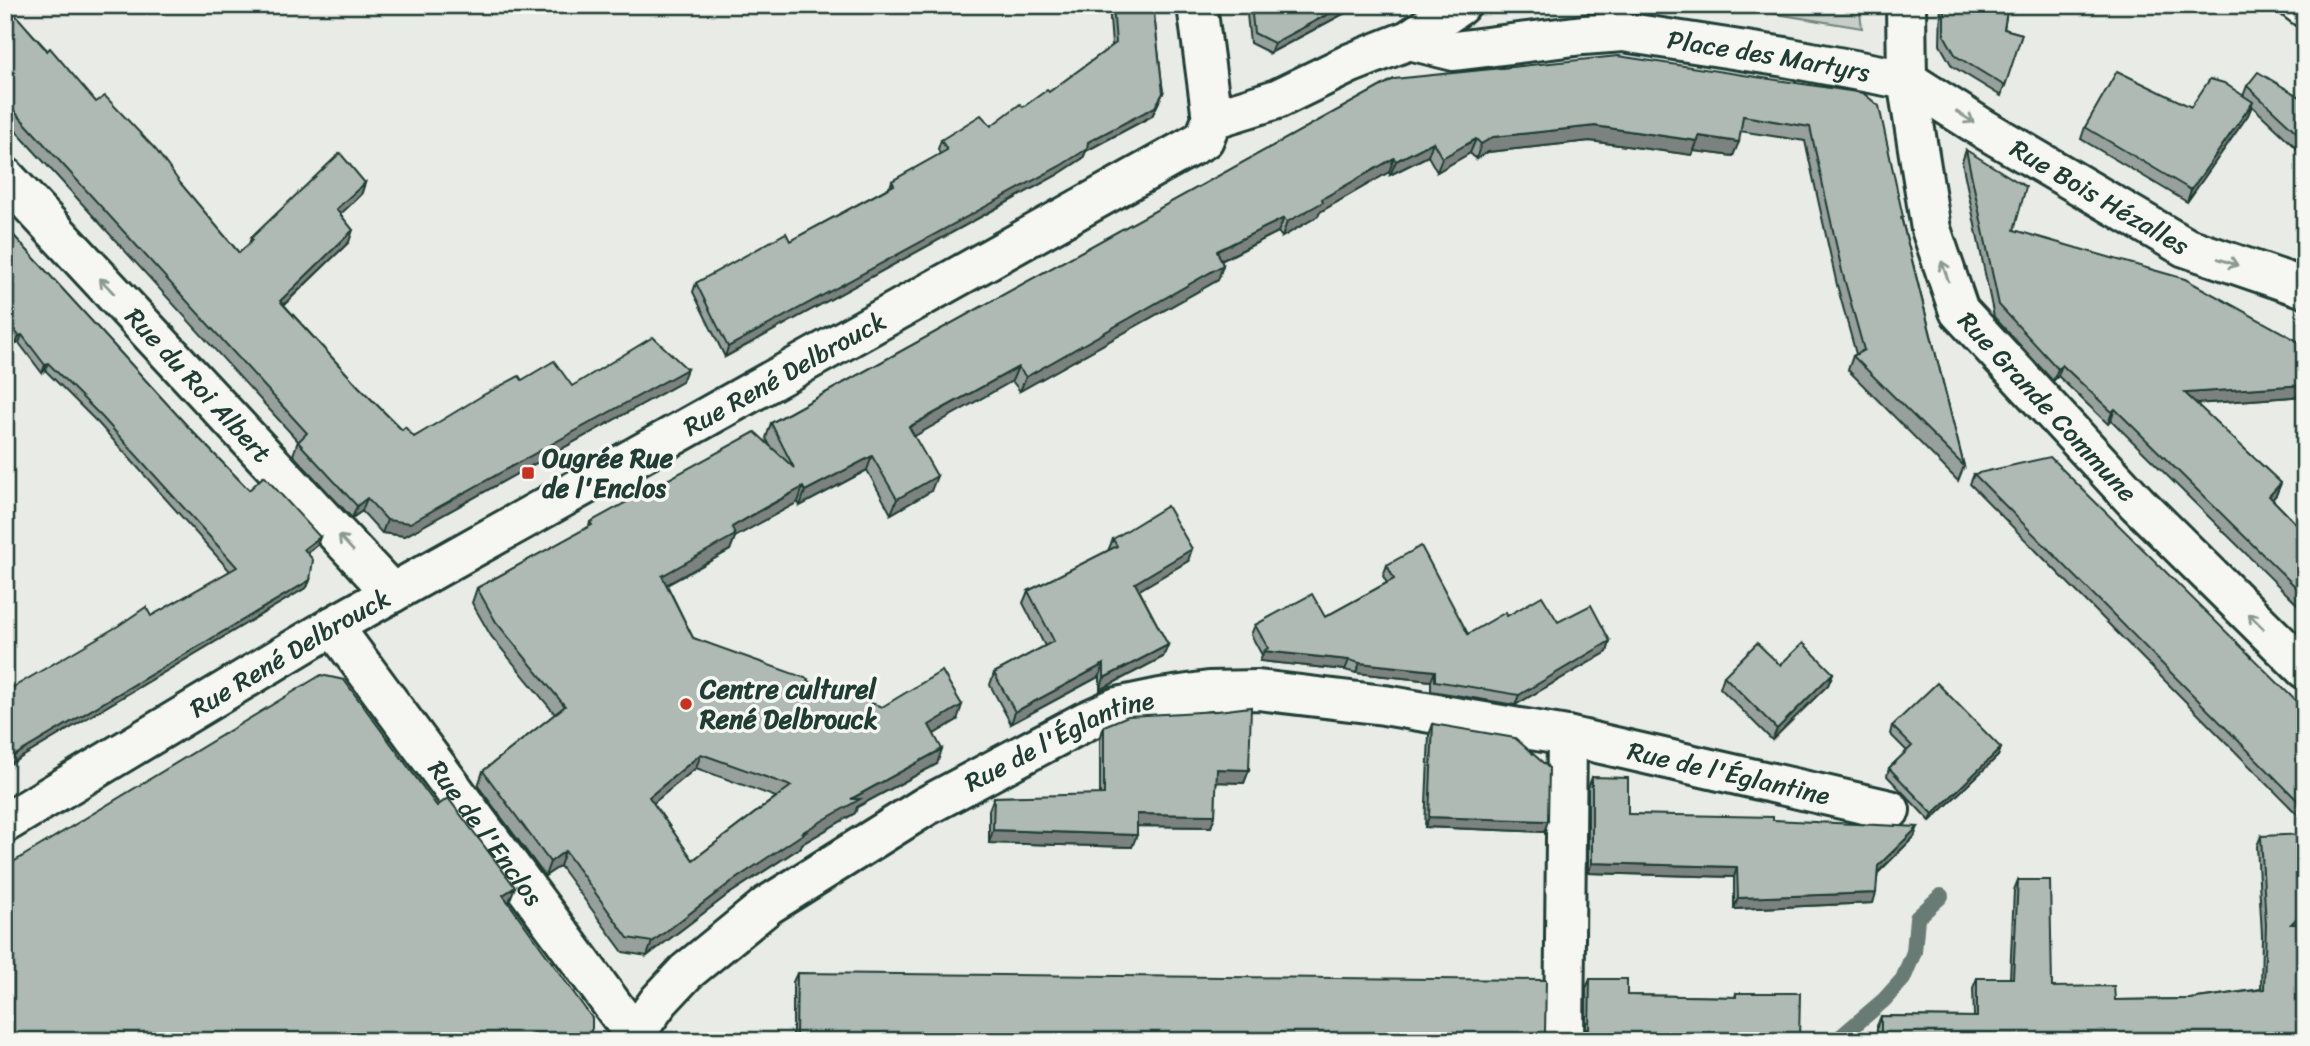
<svg xmlns="http://www.w3.org/2000/svg" width="2310" height="1046" font-family="Sriracha,sans-serif">
  <style>
    .green { fill: #c7cec9; stroke: #73867e; stroke-width: 2 }
    .lines { fill: none; stroke-linecap: round; stroke-linejoin: round }
    .stream { stroke: #687c75; stroke-width: 16 }
    .lane-casing { stroke: #1f3d34; stroke-width: 33 }
    .street-casing { stroke: #1f3d34; stroke-width: 44 }
    .secondary-casing { stroke: #1f3d34; stroke-width: 44 }
    .lane { stroke: #f6f6f2; stroke-width: 28 }
    .street { stroke: #f6f6f2; stroke-width: 38 }
    .secondary { stroke: #f6f6f2; stroke-width: 38 }
    .wall { fill: #97a09c; stroke: #1f3d34; stroke-width: 2; fill-rule: evenodd }
    .shaded-wall { fill: #7b827f; stroke: #1f3d34; stroke-width: 2 }
    .building { fill: #b0bab5; stroke: #1f3d34; stroke-width: 2; fill-rule: evenodd }
    .oneway { stroke: #8a9a93 }
    .poi-dot { fill: #c8321e; stroke: #f6f6f2; stroke-width: 2.5 }
    .labels { text-anchor: middle; stroke-width: 7; stroke-linejoin: round; paint-order: stroke }
    .street-label { font-size: 26px; fill: #1f3d34; stroke: #f6f6f2 }
    .poi-label { font-size: 26px; font-weight: bold; fill: #1f3d34; stroke: #f6f6f2; text-anchor: start }
  </style>
  <rect width="100%" height="100%" fill="#e9ebe7"/>
  <filter id="ink" filterUnits="userSpaceOnUse"><feTurbulence type="fractalNoise" baseFrequency=".0143" numOctaves="2"/><feDisplacementMap in="SourceGraphic" scale="14" xChannelSelector="R" yChannelSelector="G"/><feConvolveMatrix kernelMatrix="1 2 1 2 8 2 1 2 1" color-interpolation-filters="sRGB"/></filter>
  <g filter="url(#ink)">
    <polygon class="green" points="1722,5 1859,5 1862,28"/>
    <g class="lines">
      <polyline class="stream" points="1836,1041 1884,1000 1903,979 1914,952 1917,918 1941,896"/>
      <defs>
        <polyline id="lane" points="2293,5 2305,14"/>
        <g id="street">
          <path id="s1" d="M 1906,5 L 1907,80 L 1931,229 L 1959,311 L 2137,503 L 2305,669"/>
          <path id="s2" d="M 1409,40 L 1454,51 L 1583,35 L 1623,32 L 1785,57 L 1907,80 L 1984,129 L 2185,247 L 2305,288"/>
          <polyline points="1212,119 1277,99 1351,63 1409,40 1460,5"/>
          <path id="s3" d="M 5,177 L 392,593"/>
          <path id="s4" d="M 333,626 L 639,1041"/>
          <path id="s5" d="M 635,1034 L 659,1001 L 686,972 L 768,905 L 926,806 L 1086,721 L 1117,707 L 1160,698 L 1209,691 L 1258,690 L 1384,705 L 1567,736 L 1890,810"/>
          <polyline points="1564,1041 1567,736"/>
        </g>
        <g id="secondary">
          <path id="s6" d="M 5,823 L 333,626 L 1204,139 L 1212,119 L 1197,5"/>
        </g>
      </defs>
      <use href="#lane" class="lane-casing"/>
      <use href="#street" class="street-casing"/>
      <use href="#secondary" class="secondary-casing"/>
      <use href="#lane" class="lane"/>
      <use href="#street" class="street"/>
      <use href="#secondary" class="secondary"/>
    </g>
    <g class="wall">
      <polygon points="5,5 96,102 181,184 239,253 249,244 251,238 365,183 361,195 340,214 349,242 284,305 358,386 402,430 414,437 522,380 572,386 682,382 405,536 382,533 362,511 352,518 293,455 298,441 5,119"/>
      <polygon points="1109,5 1153,5 1163,93 1152,116 1086,151 1083,158 1057,175 725,357 693,292 696,283 790,241 890,187 892,181 940,154 938,149 941,140 991,126 1049,92 1112,46"/>
      <polygon points="1246,5 1360,5 1270,53 1250,43"/>
      <polygon points="1941,5 2008,5 2004,29 2022,34 2001,96 1952,66 1940,45"/>
      <path d="M 1394,79 L 1863,93 L 1902,220 L 1964,466 L 1958,481 L 1848,370 L 1853,356 L 1856,354 L 1837,285 L 1805,141 L 1740,131 L 1733,156 L 1694,151 L 1692,155 L 1590,141 L 1488,152 L 1476,159 L 1470,153 L 1437,172 L 1428,156 L 1390,175 L 1389,172 L 1320,212 L 1318,216 L 1282,237 L 1278,232 L 1221,261 L 1223,265 L 1218,280 L 1020,391 L 1012,381 L 914,436 L 931,491 L 891,514 L 867,470 L 800,506 L 798,502 L 759,523 L 735,537 L 730,550 L 667,585 L 693,638 L 807,681 L 882,707 L 957,720 L 934,734 L 937,764 L 857,807 L 855,813 L 802,844 L 801,847 L 726,896 L 647,956 L 623,952 L 560,866 L 545,876 L 478,786 L 483,771 L 555,714 L 491,636 L 472,603 L 477,588 L 589,527 L 590,522 L 770,446 L 766,438 L 771,423 ZM 696,768 L 776,797 L 693,860 L 653,803 Z"/>
      <polygon points="2247,86 2305,100 2305,156 2252,106 2248,115 2187,202 2081,139 2085,127 2243,96"/>
      <polygon points="1966,150 2014,230 2305,345 2305,396 2196,404 2281,483 2276,495 2272,499 2305,533 2305,612 2111,420 2108,424 2058,376 2053,381 1994,317 1962,162"/>
      <polygon points="5,226 190,429 249,490 320,537 317,545 307,553 310,580 307,587 5,767 5,692 151,616 230,571 99,424 45,370 42,373 19,343 16,344 5,329"/>
      <polygon points="1974,474 2305,710 2305,822 1970,484"/>
      <polygon points="1113,539 1188,561 1139,590 1168,645 1163,657 1100,690 1100,676 1011,724 990,685 994,673 1045,646 1023,603 1028,591 1108,551"/>
      <polygon points="1387,565 1468,634 1507,616 1558,622 1610,641 1607,652 1515,705 1431,691 1431,681 1356,673 1345,670 1260,661 1262,655 1251,635 1255,625 1325,617 1387,583 1383,576"/>
      <polygon points="1833,673 1828,685 1772,740 1720,688 1724,676"/>
      <polygon points="1433,724 1544,832 1425,827 1429,735"/>
      <polygon points="1104,726 1249,770 1244,783 1216,782 1215,815 1211,827 1137,826 1132,847 989,843 989,810 994,797 1100,795 1100,739"/>
      <polygon points="1892,726 2001,748 1998,756 1930,821 1887,776 1889,768 1907,751 1890,734"/>
      <polygon points="1592,777 1628,814 1773,820 1914,837 1878,873 1873,903 1734,909 1734,877 1588,873 1588,788"/>
      <polygon points="2261,836 2297,924 2305,1041 1877,1041 1877,1026 1881,1016 1974,1017 1973,988 1977,978 2010,978 2014,890 2018,880 2052,987 2115,1000 2190,999 2261,989 2262,935 2257,846"/>
      <polygon points="797,973 1545,1032 1548,1041 793,1041 793,982"/>
      <polygon points="1590,979 1627,995 1735,997 1736,993 1799,1041 1586,1041 1586,988"/>
    </g>
    <g class="shaded-wall">
      <polygon points="1345,5 1360,5 1270,53 1274,43"/>
      <polygon points="1163,93 1152,116 1086,151 1083,158 1057,175 725,357 728,347 1088,142"/>
      <polygon points="2253,102 2248,115 2187,202 2191,190"/>
      <polygon points="1595,126 1698,141 1692,155 1590,141 1488,152 1476,159 1481,144 1493,137"/>
      <polygon points="1699,136 1739,142 1733,156 1694,151"/>
      <polygon points="1476,139 1470,153 1437,172 1442,158"/>
      <polygon points="1433,142 1428,156 1390,175 1396,161"/>
      <polygon points="1394,158 1389,172 1320,212 1318,216 1282,237 1287,222 1322,199"/>
      <polygon points="365,183 361,195 332,222 336,209"/>
      <polygon points="1284,218 1278,232 1212,265 1217,251"/>
      <polygon points="353,230 349,242 275,313 280,301"/>
      <polygon points="1223,265 1218,280 1020,391 1026,377"/>
      <polygon points="22,335 19,343 16,344 19,336"/>
      <polygon points="48,363 45,370 42,373 45,365"/>
      <polygon points="2062,365 2058,376 2053,381 2058,369"/>
      <polygon points="1018,367 1012,381 904,442 909,427"/>
      <polygon points="687,369 682,382 405,536 382,533 387,520"/>
      <polygon points="2305,385 2305,396 2180,405 2185,393"/>
      <polygon points="2115,409 2111,420 2108,424 2112,412"/>
      <polygon points="872,456 867,470 800,506 805,491"/>
      <polygon points="937,476 931,491 891,514 897,499"/>
      <polygon points="2281,483 2276,495 2265,508 2269,496"/>
      <polygon points="803,487 798,502 735,537 730,550 657,590 662,576 732,527"/>
      <polygon points="367,498 362,511 352,518 357,506"/>
      <polygon points="320,537 317,545 301,557 304,549"/>
      <polygon points="1192,549 1188,561 1131,595 1135,583"/>
      <polygon points="310,580 307,587 5,767 5,761"/>
      <polygon points="1610,641 1607,652 1515,705 1519,695"/>
      <polygon points="1168,645 1163,657 1100,690 1104,678"/>
      <polygon points="1264,651 1349,660 1345,670 1260,661"/>
      <polygon points="1360,663 1435,671 1431,681 1356,673"/>
      <polygon points="1104,664 1100,676 1011,724 1015,712"/>
      <polygon points="1833,673 1828,685 1772,740 1777,729"/>
      <polygon points="962,705 957,720 924,740 929,725"/>
      <polygon points="2001,748 1998,756 1930,821 1933,814"/>
      <polygon points="942,749 937,764 857,807 855,813 802,844 801,847 726,896 647,956 652,942 731,882 851,799"/>
      <polygon points="701,754 696,768 644,811 649,797"/>
      <polygon points="1217,769 1249,770 1244,783 1212,782"/>
      <polygon points="1137,814 1215,815 1211,827 1133,826"/>
      <polygon points="1429,817 1548,821 1544,832 1425,827"/>
      <polygon points="1918,827 1914,837 1874,876 1878,866"/>
      <polygon points="993,830 1137,835 1132,847 989,843"/>
      <polygon points="565,851 560,866 545,876 550,862"/>
      <polygon points="1592,863 1737,867 1734,877 1588,873"/>
      <polygon points="515,887 509,902 498,910 503,895"/>
      <polygon points="1876,893 1873,903 1734,909 1738,898"/>
      <polygon points="2305,910 2305,917 2287,934 2291,924"/>
      <polygon points="796,1039 967,1041 796,1041"/>
    </g>
    <g class="building">
      <polygon points="5,5 7,5 47,51 50,48 96,102 105,96 156,150 181,184 239,253 253,240 251,238 340,153 365,183 336,209 353,230 280,301 358,386 402,430 405,427 414,437 485,394 519,376 522,380 554,361 572,386 653,337 687,369 410,523 387,520 367,498 357,506 298,442 307,433 5,101"/>
      <polygon points="1113,5 1153,5 1163,93 1155,107 1088,142 1087,149 1060,166 728,347 696,283 786,233 790,241 894,185 892,181 947,150 941,140 981,115 991,126 1020,104 1023,107 1047,90 1049,92 1116,43"/>
      <polygon points="1251,5 1345,5 1274,43 1254,33"/>
      <polygon points="1944,5 2008,5 2004,29 2022,34 2005,86 1956,56 1944,35"/>
      <path d="M 1618,56 L 1863,93 L 1879,106 L 1903,217 L 1901,217 L 1964,466 L 1853,356 L 1864,350 L 1842,271 L 1810,127 L 1743,116 L 1739,142 L 1699,136 L 1698,141 L 1595,126 L 1493,137 L 1481,144 L 1476,139 L 1442,158 L 1433,142 L 1396,161 L 1394,158 L 1322,199 L 1323,202 L 1287,222 L 1284,218 L 1217,251 L 1223,265 L 1026,377 L 1018,367 L 909,427 L 937,476 L 897,499 L 872,456 L 805,491 L 803,487 L 764,508 L 732,527 L 735,535 L 662,576 L 693,638 L 808,679 L 807,681 L 882,707 L 942,671 L 962,705 L 929,725 L 942,749 L 851,799 L 860,799 L 803,832 L 806,832 L 731,882 L 652,942 L 628,938 L 565,851 L 550,862 L 483,771 L 565,706 L 496,622 L 477,588 L 592,525 L 590,522 L 755,432 L 794,468 L 771,423 L 1394,79 ZM 701,754 L 791,786 L 693,860 L 649,797 Z"/>
      <polygon points="2117,71 2191,107 2210,79 2224,83 2253,102 2191,190 2085,127"/>
      <polygon points="2258,72 2305,100 2305,140 2247,86"/>
      <polygon points="1966,150 2026,187 2014,230 2185,279 2305,345 2305,385 2185,393 2281,483 2269,496 2305,533 2305,596 2115,409 2112,412 2062,365 2058,369 1999,305"/>
      <polygon points="5,226 190,429 249,490 264,476 320,537 304,549 313,560 310,580 5,761 5,692 118,626 146,607 151,616 237,567 102,417 48,363 45,365 22,335 19,336 5,317"/>
      <polygon points="2050,457 2305,710 2305,808 1974,474"/>
      <polygon points="1167,506 1192,549 1135,583 1168,645 1104,678 1104,664 1015,712 994,673 1054,641 1028,591 1117,546 1113,539"/>
      <polygon points="1421,546 1468,634 1506,612 1507,616 1542,596 1558,622 1591,605 1610,641 1519,695 1435,681 1435,671 1360,663 1349,660 1264,651 1268,648 1255,625 1312,594 1325,617 1394,579 1387,565"/>
      <polygon points="1757,643 1780,665 1803,643 1833,673 1777,729 1724,676"/>
      <polygon points="321,675 344,680 437,806 448,798 515,887 503,895 592,1018 592,1028 587,1041 5,1041 5,867"/>
      <polygon points="1937,683 2001,748 1933,814 1889,768 1912,746 1892,726"/>
      <polygon points="1251,707 1249,770 1217,769 1215,815 1137,814 1137,835 993,830 994,797 1104,794 1104,726 1128,716 1218,711"/>
      <polygon points="1433,724 1515,738 1549,768 1548,821 1429,817"/>
      <polygon points="1592,777 1628,778 1628,814 1773,817 1773,820 1918,827 1878,866 1876,893 1738,898 1737,867 1592,863"/>
      <polygon points="2305,834 2305,910 2291,924 2305,924 2305,1041 1881,1041 1881,1016 1977,1017 1977,978 2013,978 2018,880 2050,880 2052,987 2114,986 2115,1000 2190,999 2264,989 2266,925 2261,836"/>
      <polygon points="797,973 1546,980 1545,1032 1548,1041 967,1041 796,1039"/>
      <polygon points="1590,979 1627,979 1627,995 1736,997 1736,993 1800,993 1799,1041 1587,1041 1589,1032"/>
    </g>
    <defs><path id="oneway-shaft" d="M-6 0H5M1.5-3L5.5 0L1.5 3" fill="none" stroke-width="1.6" stroke-linecap="round" stroke-linejoin="round" transform="scale(1.75)"/></defs>
    <g class="oneway">
      <use href="#oneway-shaft" transform="translate(1965 117) rotate(32)"/>
      <use href="#oneway-shaft" transform="translate(2228 262) rotate(19)"/>
      <use href="#oneway-shaft" transform="translate(1945 271) rotate(-109)"/>
      <use href="#oneway-shaft" transform="translate(107 286) rotate(-133)"/>
      <use href="#oneway-shaft" transform="translate(346 543) rotate(-133)"/>
      <use href="#oneway-shaft" transform="translate(2256 621) rotate(-135)"/>
    </g>
  </g>
  <g class="poi-dot">
    <rect x="521" y="466" width="14" height="14" rx="3.5"/>
    <circle cx="686" cy="704" r="7"/>
  </g>
  <g class="labels">
    <g class="street-label">
      <text dy="9" stroke="none"><textPath href="#s2" startOffset="364">Place des Martyrs</textPath></text>
      <text dy="9" stroke="none"><textPath href="#s2" startOffset="730">Rue Bois Hézalles</textPath></text>
      <text dy="9" stroke="none"><textPath href="#s6" startOffset="900">Rue René Delbrouck</textPath></text>
      <text dy="9" stroke="none"><textPath href="#s3" startOffset="284">Rue du Roi Albert</textPath></text>
      <text dy="9" stroke="none"><textPath href="#s1" startOffset="443">Rue Grande Commune</textPath></text>
      <text dy="9" stroke="none"><textPath href="#s6" startOffset="332">Rue René Delbrouck</textPath></text>
      <text dy="9" stroke="none"><textPath href="#s5" startOffset="522">Rue de l'Églantine</textPath></text>
      <text dy="9" stroke="none"><textPath href="#s5" startOffset="1209">Rue de l'Églantine</textPath></text>
      <text dy="9" stroke="none"><textPath href="#s4" startOffset="257">Rue de l'Enclos</textPath></text>
    </g>
    <g class="poi-label">
      <text x="542" y="467">Ougrée Rue<tspan x="542" dy="30">de l'Enclos</tspan></text>
      <text x="700" y="698">Centre culturel<tspan x="700" dy="30">René Delbrouck</tspan></text>
    </g>
  </g>
  <rect width="2310" height="1046" fill="none" stroke="#f6f6f2" stroke-width="28"/>
  <rect x="14" y="14" width="2282" height="1018" fill="none" stroke="#1f3d34" stroke-width="2.5" filter="url(#ink)"/>
</svg>
